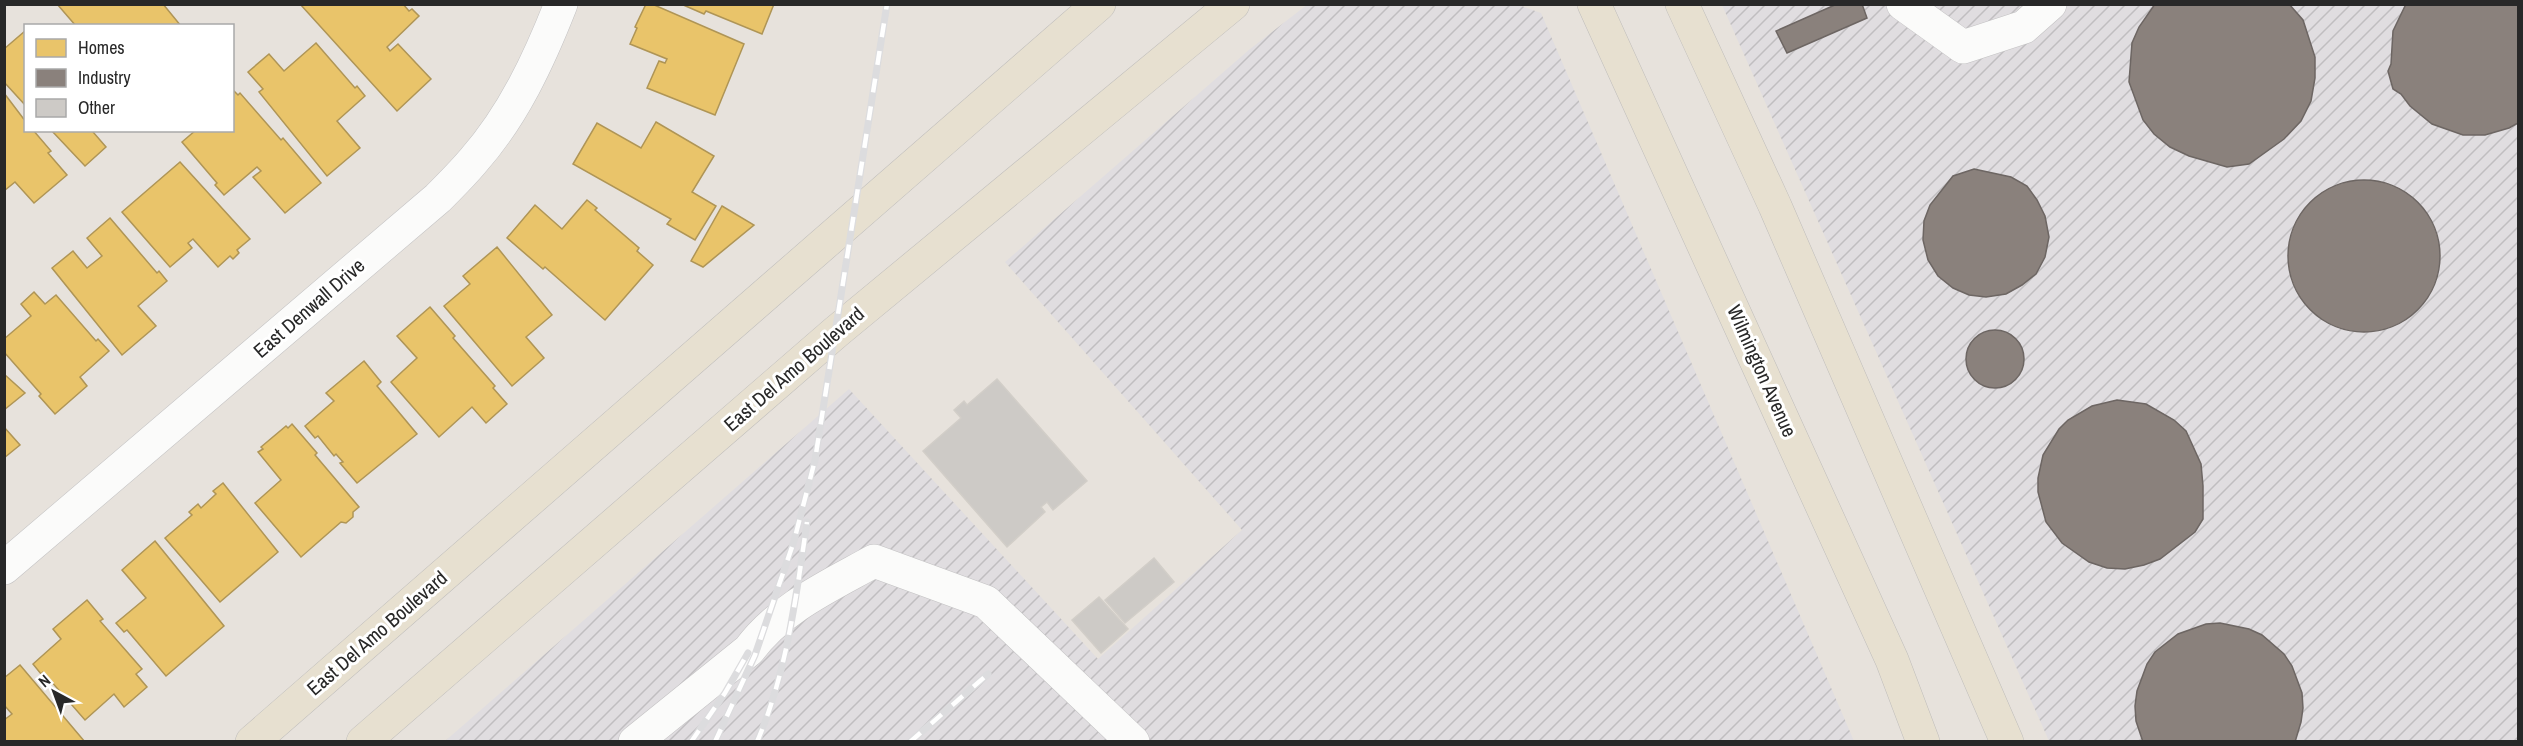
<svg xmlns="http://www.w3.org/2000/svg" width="2523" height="746" font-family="'Archivo Narrow',sans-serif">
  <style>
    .industrial { fill: url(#industrial-furrows) }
    .homes { fill: #e9c46a; stroke: #af9556; stroke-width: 1.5 }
    .industry { fill: #8a817c; stroke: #6d6663; stroke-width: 1.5 }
    .building { fill: #cdcac6; stroke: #d2cec8; stroke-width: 1.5 }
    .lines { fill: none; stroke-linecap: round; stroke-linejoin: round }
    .minor-casing { stroke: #c3c2c3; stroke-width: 34 }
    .major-casing { stroke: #bfbdbb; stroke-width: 34 }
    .minor { stroke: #fbfbfa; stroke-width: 33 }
    .major { stroke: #e7e0d0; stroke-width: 33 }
    .rail-casing { stroke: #dcdcde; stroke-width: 7 }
    .rail { stroke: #fff; stroke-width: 4.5; stroke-dasharray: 14; stroke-linecap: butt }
    .labels { text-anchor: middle; stroke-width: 6; stroke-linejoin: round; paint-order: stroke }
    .street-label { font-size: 20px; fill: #282828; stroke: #fff }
  </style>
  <defs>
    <pattern id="industrial-furrows" width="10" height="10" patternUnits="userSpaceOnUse" patternTransform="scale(1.5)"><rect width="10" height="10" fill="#e0dde0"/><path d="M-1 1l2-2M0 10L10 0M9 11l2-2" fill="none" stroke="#c0bec0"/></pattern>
  </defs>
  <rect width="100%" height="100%" fill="#e7e2dc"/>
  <g class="industrial">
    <polygon points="1308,4 1516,4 1541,13 1854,741 444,742 849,389 1098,659 1242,530 1005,262 1250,49"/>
    <polygon points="1722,5 2518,5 2518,741 2049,741"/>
  </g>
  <g class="homes">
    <polygon points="57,4 163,4 181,26 76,26"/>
    <polygon points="300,4 403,4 409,11 412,9 419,16 387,47 390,51 398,44 431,79 397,111"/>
    <polygon points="646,4 652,4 744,44 715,115 647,88 659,61 665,63 667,59 630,44 637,28 635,27"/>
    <polygon points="681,4 774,4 762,34 706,11 704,14"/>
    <polygon points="25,31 26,32 26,106 4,82 4,49"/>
    <polygon points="316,43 355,88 357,86 365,96 337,121 360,148 327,176 259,92 263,89 248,72 269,54 284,71"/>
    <polygon points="232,89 238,95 240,93 281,140 283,138 321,183 285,213 253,177 261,171 257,167 224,195 215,185 217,183 182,142 196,130 232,130"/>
    <polygon points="4,93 26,122 26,130 33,130 51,151 48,153 67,175 34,203 15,182 4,191"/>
    <polygon points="656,122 714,156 692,192 716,206 695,240 667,224 671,219 573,164 597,123 641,148"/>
    <polygon points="51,130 94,130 93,132 106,147 85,166"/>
    <polygon points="180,162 250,239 237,250 239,253 233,259 230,256 218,267 193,239 188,243 192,248 170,267 122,212"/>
    <polygon points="587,200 597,208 595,210 639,248 637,251 653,265 605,320 545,267 543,269 507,238 535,205 562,229"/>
    <polygon points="722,206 754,225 703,267 691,261"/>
    <polygon points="110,218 157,273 159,271 167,281 138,306 156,326 122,355 52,268 73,251 87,268 102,256 87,238"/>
    <polygon points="497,247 552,315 526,337 544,358 512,386 444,306 470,284 463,276"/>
    <polygon points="34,292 45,304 56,295 96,341 98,339 109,351 80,377 87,386 55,414 39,396 41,394 4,352 4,339 31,316 21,304"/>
    <polygon points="430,307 455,336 453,338 495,386 493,388 507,404 486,423 472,407 439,437 391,382 417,358 397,336"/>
    <polygon points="364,361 381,382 377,386 417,434 357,483 340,463 343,462 336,454 334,456 318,436 315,438 305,426 334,401 326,393"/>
    <polygon points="4,374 25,393 4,410"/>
    <polygon points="292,424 317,453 315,455 359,507 353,512 353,517 346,523 341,522 301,557 255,503 281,480 258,452 263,449 261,447 286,426 288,428"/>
    <polygon points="4,427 20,445 4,458"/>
    <polygon points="223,483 278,552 220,602 165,538 192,515 189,512 198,504 201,508 216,494 213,491"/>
    <polygon points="155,541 224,626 166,676 127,630 124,632 116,623 146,598 122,570"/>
    <polygon points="87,600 103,619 100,621 142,669 136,674 147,687 124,707 114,694 85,720 43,672 41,674 33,664 61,639 53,629"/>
    <polygon points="20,665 85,742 4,742 4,720 12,714 4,705 4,678"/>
  </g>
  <g class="industry">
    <polygon points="1837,4 1862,4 1867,18 1787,53 1776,31"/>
    <polygon points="2155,4 2289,4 2303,20 2315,57 2315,78 2311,101 2301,121 2284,139 2249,164 2227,167 2189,156 2170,147 2154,134 2143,120 2129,82 2132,43 2139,27"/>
    <polygon points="2406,4 2518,4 2518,123 2509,128 2485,135 2463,135 2432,124 2410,106 2401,94 2393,89 2388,71 2391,64 2393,31"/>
    <polygon points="1974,169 2011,177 2027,186 2037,200 2045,216 2049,237 2045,257 2036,274 2022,285 2006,294 1986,297 1969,295 1953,288 1938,276 1928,260 1923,240 1924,221 1930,205 1953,176"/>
    <circle cx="2364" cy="256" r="76"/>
    <circle cx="1995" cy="359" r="29"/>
    <polygon points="2117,400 2146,404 2174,420 2186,431 2201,464 2203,486 2203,519 2195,532 2160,559 2144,565 2125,569 2107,568 2089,562 2062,543 2046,522 2038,492 2038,478 2043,455 2059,429 2068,420 2092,406"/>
    <polygon points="2220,623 2249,629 2262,635 2284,654 2292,666 2302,693 2303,708 2301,722 2295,742 2143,742 2136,721 2135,706 2137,691 2147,664 2155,652 2178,634 2206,624"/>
  </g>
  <g class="building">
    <polygon points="997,379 1087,481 1053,510 1047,502 1041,507 1045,512 1007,547 923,451 961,418 954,410 964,401 967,405"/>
    <polygon points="1154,558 1174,582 1125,623 1105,600"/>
    <polygon points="1099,597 1128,629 1101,653 1072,620"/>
  </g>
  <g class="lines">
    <defs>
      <g id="minor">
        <polyline points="1903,4 1963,47 2024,27 2050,4"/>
        <path d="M 4,568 L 438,198 C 450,186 462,174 473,161 C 513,116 539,60 561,4"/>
        <path d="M 635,742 L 749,650 C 780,608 829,586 874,561 L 986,602 L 1133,742"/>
      </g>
      <g id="major">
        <polyline points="1594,4 1892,660 1923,742"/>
        <polyline points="1682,4 1775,206 2007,742"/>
        <polyline points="252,742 1099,4"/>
        <polyline points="363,742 836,332 1233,4"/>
      </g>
    </defs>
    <use href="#minor" class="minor-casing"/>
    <use href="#major" class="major-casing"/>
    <use href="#minor" class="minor"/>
    <use href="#major" class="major"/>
    <defs>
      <g id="rail">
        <polyline points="691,742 725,693 748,653"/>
        <polyline points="715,742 755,655 794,541 815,460 887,4"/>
        <path d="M 757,742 C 787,672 796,597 807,522"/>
        <polyline points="910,742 988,674"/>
      </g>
    </defs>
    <use href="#rail" class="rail-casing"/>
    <use href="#rail" class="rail"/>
  </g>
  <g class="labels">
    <g class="street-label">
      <text transform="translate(309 308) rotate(-41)" y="7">East Denwall Drive</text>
      <text transform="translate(794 369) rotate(-41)" y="7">East Del Amo Boulevard</text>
      <text transform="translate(1762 371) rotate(66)" y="7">Wilmington Avenue</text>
      <text transform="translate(377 633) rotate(-41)" y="7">East Del Amo Boulevard</text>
    </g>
  </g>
  <rect width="2523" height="746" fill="none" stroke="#282828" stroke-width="12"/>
  <rect x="24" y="24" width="210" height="108" fill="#ffffff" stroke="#a9a9a9" stroke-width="1.5"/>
  <rect x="36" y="39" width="30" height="18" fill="#e9c46a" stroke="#a9a9a9" stroke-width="1.5"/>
  <text x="78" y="54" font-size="18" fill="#282828">Homes</text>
  <rect x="36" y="69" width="30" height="18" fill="#8a817c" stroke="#a9a9a9" stroke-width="1.5"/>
  <text x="78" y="84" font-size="18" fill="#282828">Industry</text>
  <rect x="36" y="99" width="30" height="18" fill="#cdcac6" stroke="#a9a9a9" stroke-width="1.5"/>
  <text x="78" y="114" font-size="18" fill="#282828">Other</text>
  <g transform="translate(54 692) rotate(319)" stroke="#ffffff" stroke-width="4.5" paint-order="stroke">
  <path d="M0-4.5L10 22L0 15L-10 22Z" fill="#282828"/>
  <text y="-9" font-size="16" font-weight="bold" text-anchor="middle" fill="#282828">N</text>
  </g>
</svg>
